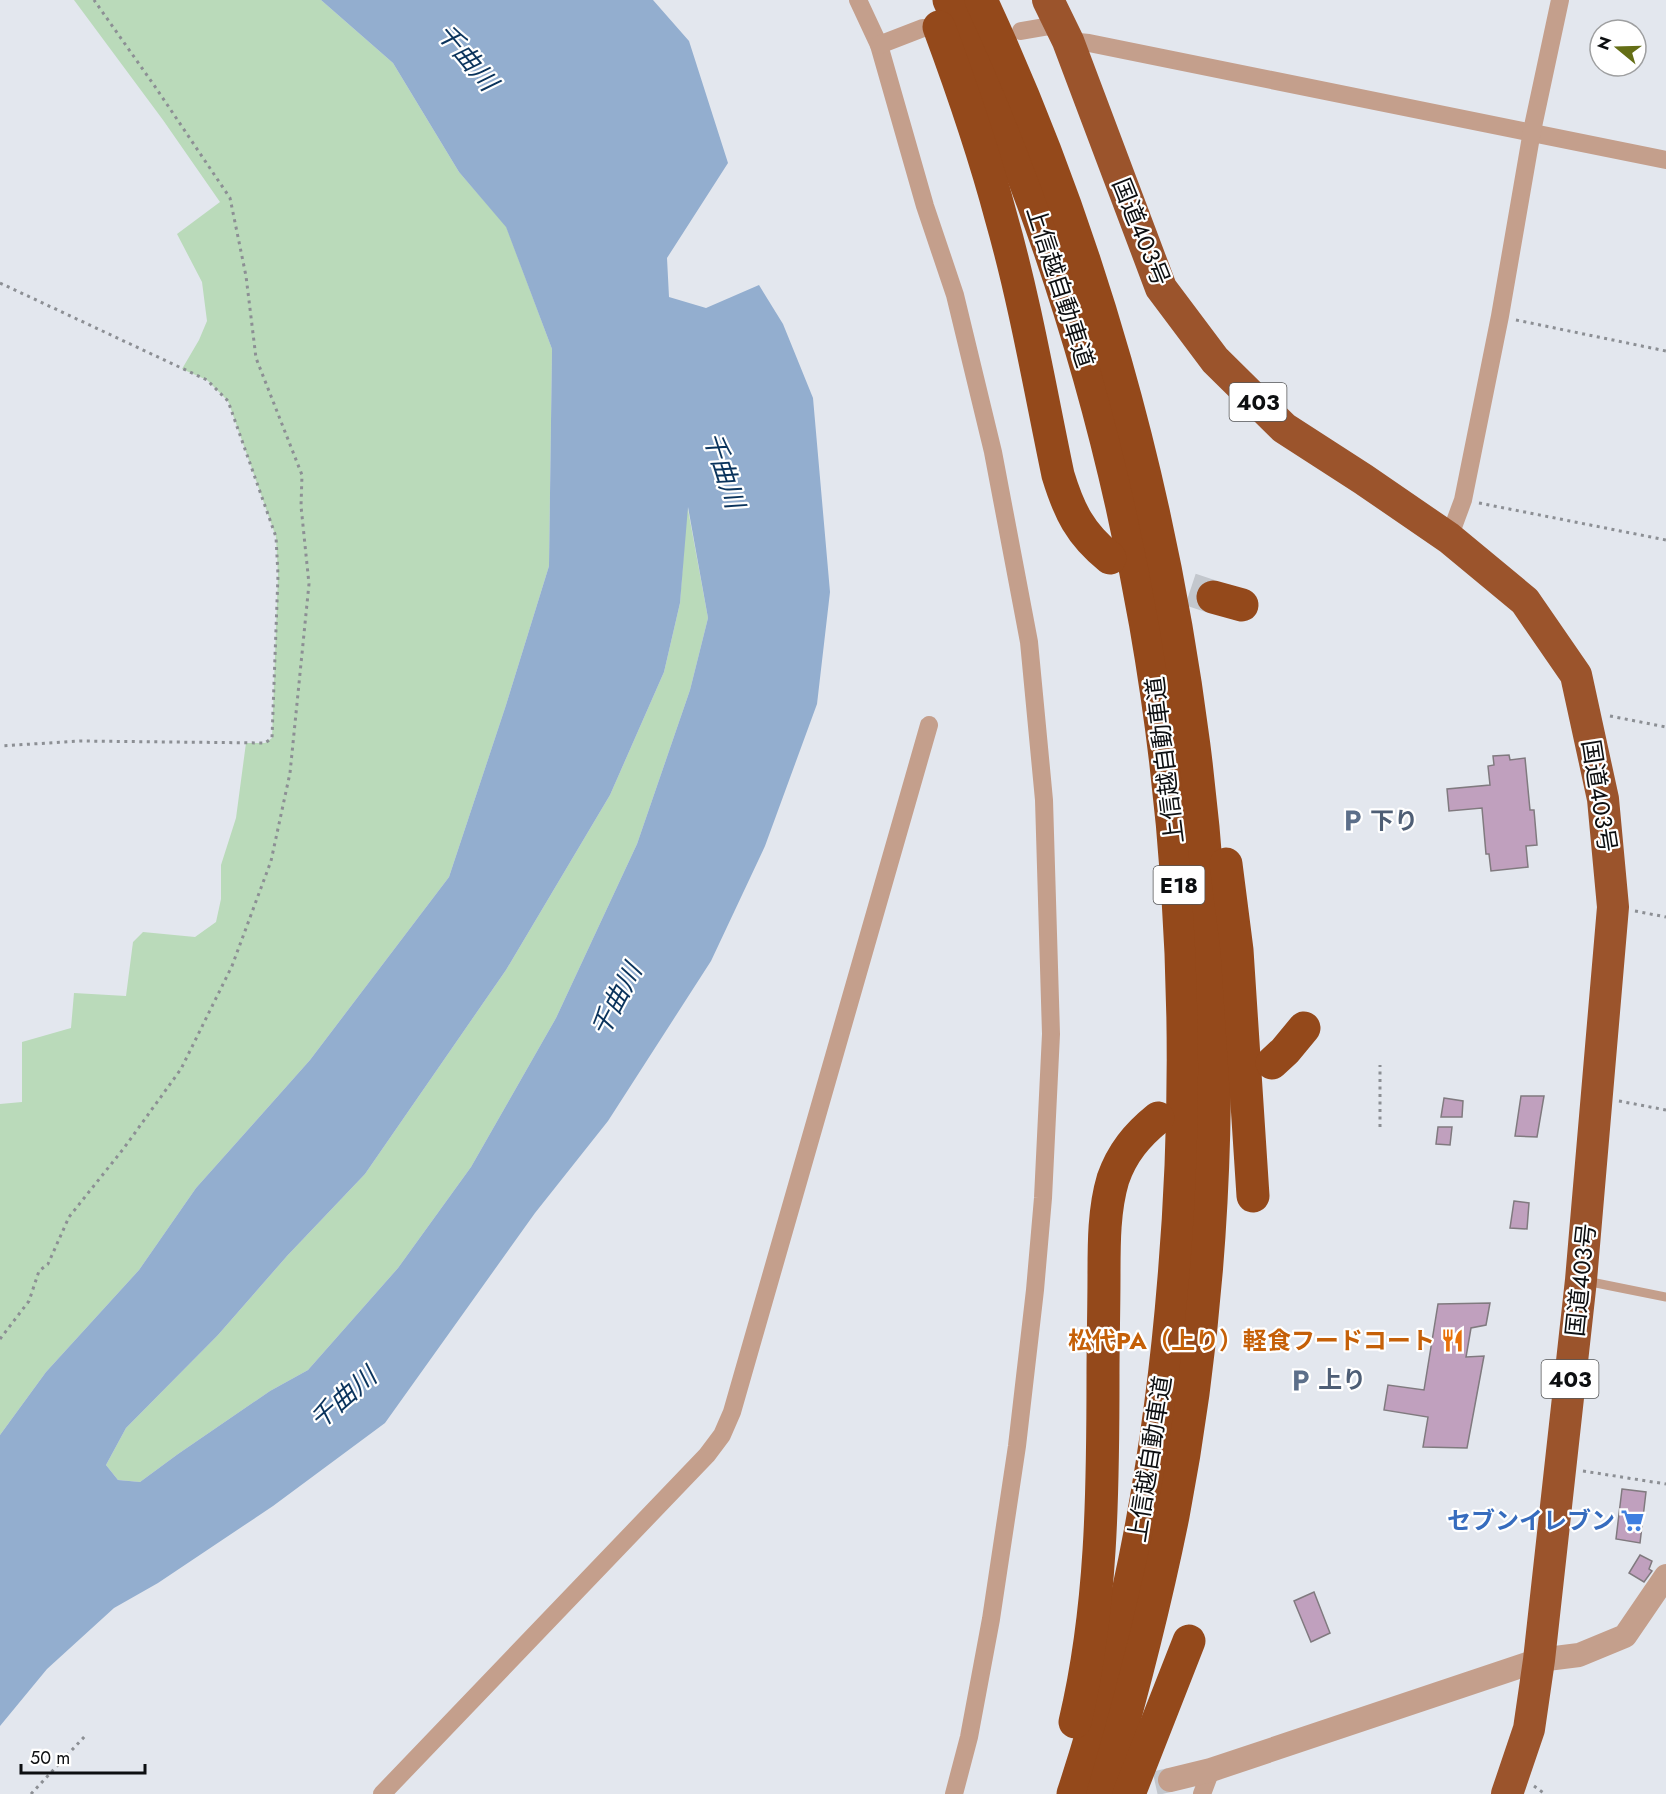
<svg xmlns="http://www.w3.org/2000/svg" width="1666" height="1794" font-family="Jost,'Noto Sans JP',sans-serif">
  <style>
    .green { fill: #badaba }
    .water { fill: #93aecf; fill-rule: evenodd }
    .building { fill: #c0a0be; stroke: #807a7f; stroke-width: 1.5 }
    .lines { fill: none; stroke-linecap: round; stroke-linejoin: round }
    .tertiary-tunnel { stroke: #c3c7cd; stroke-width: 24; stroke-dasharray: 24 12; stroke-linecap: butt }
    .motorway-tunnel { stroke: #c3c7cd; stroke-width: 33; stroke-dasharray: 33 16; stroke-linecap: butt }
    .path { stroke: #8c8f94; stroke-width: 3; stroke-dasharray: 3 4.5; stroke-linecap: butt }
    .service { stroke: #c49f8c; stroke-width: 9 }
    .minor { stroke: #c49f8c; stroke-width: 18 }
    .tertiary { stroke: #c49f8c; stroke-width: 24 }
    .trunk { stroke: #9b542c; stroke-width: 32 }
    .motorway { stroke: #94491b; stroke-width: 33 }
    .labels { text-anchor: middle; stroke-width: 4.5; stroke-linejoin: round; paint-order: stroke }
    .shield { fill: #fff; stroke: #565758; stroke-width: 1.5 }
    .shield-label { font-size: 22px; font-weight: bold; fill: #0d0f11 }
    .street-label { font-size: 24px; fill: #0d0f11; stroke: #fff }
    .service-label { font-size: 24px; font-weight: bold; fill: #4e5e75; stroke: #fff; text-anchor: start }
    .food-label { font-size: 24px; font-weight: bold; fill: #c56008; stroke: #fff; text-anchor: end }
    .shop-label { font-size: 24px; font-weight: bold; fill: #366cbe; stroke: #fff; text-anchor: end }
    .water-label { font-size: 26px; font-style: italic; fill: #0a335c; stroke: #fff }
  </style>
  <rect width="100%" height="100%" fill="#e3e7ee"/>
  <g class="green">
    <polygon points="74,0 321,0 393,63 459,172 506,226 552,349 549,566 506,705 449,877 310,1060 196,1188 139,1270 46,1372 0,1435 0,1104 22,1102 22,1042 71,1028 74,993 126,996 133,942 143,932 195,937 216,922 221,899 221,865 236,818 246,743 265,743 272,738 278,575 276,537 228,401 207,380 182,369 199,340 207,321 202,282 177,234 220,202 163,120"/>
    <polygon points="687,504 708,618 690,690 637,844 556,1018 471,1167 398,1268 308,1370 270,1391 178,1454 140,1482 118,1480 106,1465 126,1428 218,1335 287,1256 365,1174 506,970 610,795 664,672 680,603"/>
  </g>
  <path class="water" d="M 321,0 L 653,0 L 689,41 L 728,163 L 667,258 L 669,297 L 706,308 L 759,285 L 783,324 L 813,398 L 830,592 L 817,704 L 765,846 L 711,961 L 608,1121 L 535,1213 L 385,1423 L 273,1506 L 158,1583 L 114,1608 L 47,1669 L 0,1726 L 0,1435 L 46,1372 L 139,1270 L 196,1188 L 310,1060 L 449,877 L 506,705 L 549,566 L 552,349 L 506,227 L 459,172 L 393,63 ZM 688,507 L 708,618 L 690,690 L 637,844 L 556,1018 L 471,1167 L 398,1268 L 308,1370 L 270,1391 L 178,1454 L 140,1482 L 118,1480 L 106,1465 L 126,1428 L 218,1335 L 287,1256 L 365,1174 L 506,970 L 610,795 L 664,672 L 680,603 Z"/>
  <g class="building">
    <polygon points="1509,755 1510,760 1525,758 1530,810 1534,810 1537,845 1526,846 1528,867 1491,871 1489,854 1486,854 1482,808 1449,811 1447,789 1490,785 1488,766 1494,765 1493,756"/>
    <polygon points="1521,1096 1544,1096 1537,1137 1515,1136"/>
    <polygon points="1444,1098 1463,1101 1462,1117 1441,1117"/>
    <polygon points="1438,1127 1452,1127 1450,1145 1436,1144"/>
    <polygon points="1514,1201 1529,1203 1527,1229 1510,1228"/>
    <polygon points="1490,1303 1486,1325 1471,1328 1466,1357 1484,1356 1467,1448 1423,1447 1428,1417 1384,1410 1388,1385 1424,1390 1438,1304"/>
    <polygon points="1622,1489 1646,1492 1640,1543 1616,1539"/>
    <polygon points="1640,1555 1652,1561 1649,1569 1652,1571 1644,1582 1629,1573"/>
    <polygon points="1314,1592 1330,1633 1311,1642 1294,1601"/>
  </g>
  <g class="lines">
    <polyline class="tertiary-tunnel" points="1120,1791 1170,1780"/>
    <polyline class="motorway-tunnel" points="1144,574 1213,597"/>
    <g class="path">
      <polyline points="0,283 207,380 228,401 276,537 278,575 272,738 265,743 80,741 0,746"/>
      <polyline points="1516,320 1666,351"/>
      <polyline points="1479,503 1666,540"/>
      <polyline points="1610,716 1666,727"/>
      <polyline points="1635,911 1666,917"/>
      <polyline points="1619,1101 1666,1110"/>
      <polyline points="1380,1127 1380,1065"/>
      <polyline points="0,1339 29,1301 39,1271 48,1264 69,1217 124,1148 181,1069 232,966 271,861 290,773 309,584 301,506 302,475 256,358 246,276 230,198 156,88 94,0"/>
      <polyline points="1583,1471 1666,1484"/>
      <polyline points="1534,1786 1545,1794"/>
      <polyline points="31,1794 85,1736"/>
    </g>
    <polyline class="service" points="1586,1281 1666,1297"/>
    <g class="minor">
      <polyline points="858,0 879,45 925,206 955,295 993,452 1029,642 1044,800 1051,1034 1043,1198 1035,1290 1017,1446 991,1619 969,1737 954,1794"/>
      <polyline points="1021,31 1050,26 1068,41 1089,43 1666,160"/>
      <polyline points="879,45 923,28"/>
      <polyline points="1449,538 1463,500 1500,316 1532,131 1560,0"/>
      <polyline points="382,1794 707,1455 722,1435 732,1412 929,725"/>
      <polyline points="1202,1794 1211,1770"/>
    </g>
    <polyline class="tertiary" points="1170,1780 1211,1770 1539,1660 1579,1655 1625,1636 1666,1576"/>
    <polyline class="trunk" points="1048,0 1068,41 1161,288 1215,360 1284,428 1363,479 1449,538 1525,601 1576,675 1603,799 1613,907 1581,1280 1539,1660 1529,1729 1507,1794"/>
    <g class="motorway">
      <path d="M 949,0 C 1136,400 1211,838 1174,1278 C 1160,1453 1128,1627 1073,1794"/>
      <path d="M 981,0 C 1196,462 1269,1015 1173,1516 C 1154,1610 1130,1702 1103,1794"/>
      <path d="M 939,27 C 962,89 984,153 1001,217 C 1025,301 1040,389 1058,475 C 1069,511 1080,534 1110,558"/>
      <polyline points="1213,597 1242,605"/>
      <polyline points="1226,864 1237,950 1253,1196"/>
      <polyline points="1272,1063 1285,1051 1304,1028"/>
      <path d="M 1075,1722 C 1102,1609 1103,1490 1103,1374 C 1103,1341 1104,1307 1104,1274 C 1104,1243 1104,1209 1113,1179 C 1122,1153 1137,1135 1158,1118"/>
      <polyline points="1129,1794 1189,1641"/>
    </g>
  </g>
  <defs>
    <symbol id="parking-bare" viewBox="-9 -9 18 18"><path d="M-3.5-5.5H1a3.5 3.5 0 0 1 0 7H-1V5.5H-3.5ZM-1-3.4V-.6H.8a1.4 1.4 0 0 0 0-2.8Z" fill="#5c6f8a" stroke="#fff" stroke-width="2.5" paint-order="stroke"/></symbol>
    <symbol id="restaurant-bare" viewBox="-9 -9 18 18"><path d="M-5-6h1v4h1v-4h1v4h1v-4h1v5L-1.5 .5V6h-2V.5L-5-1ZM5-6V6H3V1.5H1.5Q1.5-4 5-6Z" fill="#e8710a" stroke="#fff" stroke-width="2.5" paint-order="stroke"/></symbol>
    <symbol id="supermarket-bare" viewBox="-9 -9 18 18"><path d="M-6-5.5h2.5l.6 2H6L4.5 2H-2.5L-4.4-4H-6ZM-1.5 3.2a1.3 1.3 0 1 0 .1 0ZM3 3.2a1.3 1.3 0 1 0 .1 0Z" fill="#3f7fe0" stroke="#fff" stroke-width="2.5" paint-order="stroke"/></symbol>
  </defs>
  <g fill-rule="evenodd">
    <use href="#parking-bare" x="1336" y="804" width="33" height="33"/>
    <use href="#restaurant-bare" x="1436" y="1324" width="33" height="33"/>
    <use href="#parking-bare" x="1284" y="1364" width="33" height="33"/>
    <use href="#supermarket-bare" x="1616" y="1504" width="33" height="33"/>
  </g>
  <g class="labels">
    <g class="shield">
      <rect x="1229.5" y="383" width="57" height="38" rx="4.5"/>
      <rect x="1153.5" y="866" width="51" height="38" rx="4.5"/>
      <rect x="1541.5" y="1360" width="57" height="38" rx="4.5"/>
    </g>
    <g class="shield-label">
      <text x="1258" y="410">403</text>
      <text x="1179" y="893">E18</text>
      <text x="1570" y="1387">403</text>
    </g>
    <g class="street-label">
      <text transform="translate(1141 232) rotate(68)" y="8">国道403号</text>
      <text transform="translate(1060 287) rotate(72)" y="8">上信越自動車道</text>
      <text transform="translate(1165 760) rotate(-97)" y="8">上信越自動車道</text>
      <text transform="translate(1599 796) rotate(81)" y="8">国道403号</text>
      <text transform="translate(1581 1280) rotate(-84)" y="8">国道403号</text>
      <text transform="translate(1150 1459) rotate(-81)" y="8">上信越自動車道</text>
    </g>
    <g class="service-label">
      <text x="1370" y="829">下り</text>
      <text x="1318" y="1388">上り</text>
    </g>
    <g class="food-label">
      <text x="1435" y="1349">松代PA（上り）軽食フードコート</text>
    </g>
    <g class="shop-label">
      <text x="1615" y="1529">セブンイレブン</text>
    </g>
    <g class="water-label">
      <text transform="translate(467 57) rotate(50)" y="9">千曲川</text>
      <text transform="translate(724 470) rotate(72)" y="9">千曲川</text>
      <text transform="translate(616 1000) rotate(-62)" y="9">千曲川</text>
      <text transform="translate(343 1398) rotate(-41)" y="9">千曲川</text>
    </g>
  </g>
  <g transform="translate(1618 48) rotate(289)"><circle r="28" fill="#ffffff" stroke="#9e9fa0" stroke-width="1.5"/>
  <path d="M0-4.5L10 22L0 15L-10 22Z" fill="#646e15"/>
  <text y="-9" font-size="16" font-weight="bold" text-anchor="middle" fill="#0d0f11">N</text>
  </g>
  <path d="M21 1764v9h124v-9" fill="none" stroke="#0d0f11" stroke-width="3"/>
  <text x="30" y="1764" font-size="18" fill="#0d0f11" stroke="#ffffff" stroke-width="4.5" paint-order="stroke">50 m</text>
</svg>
